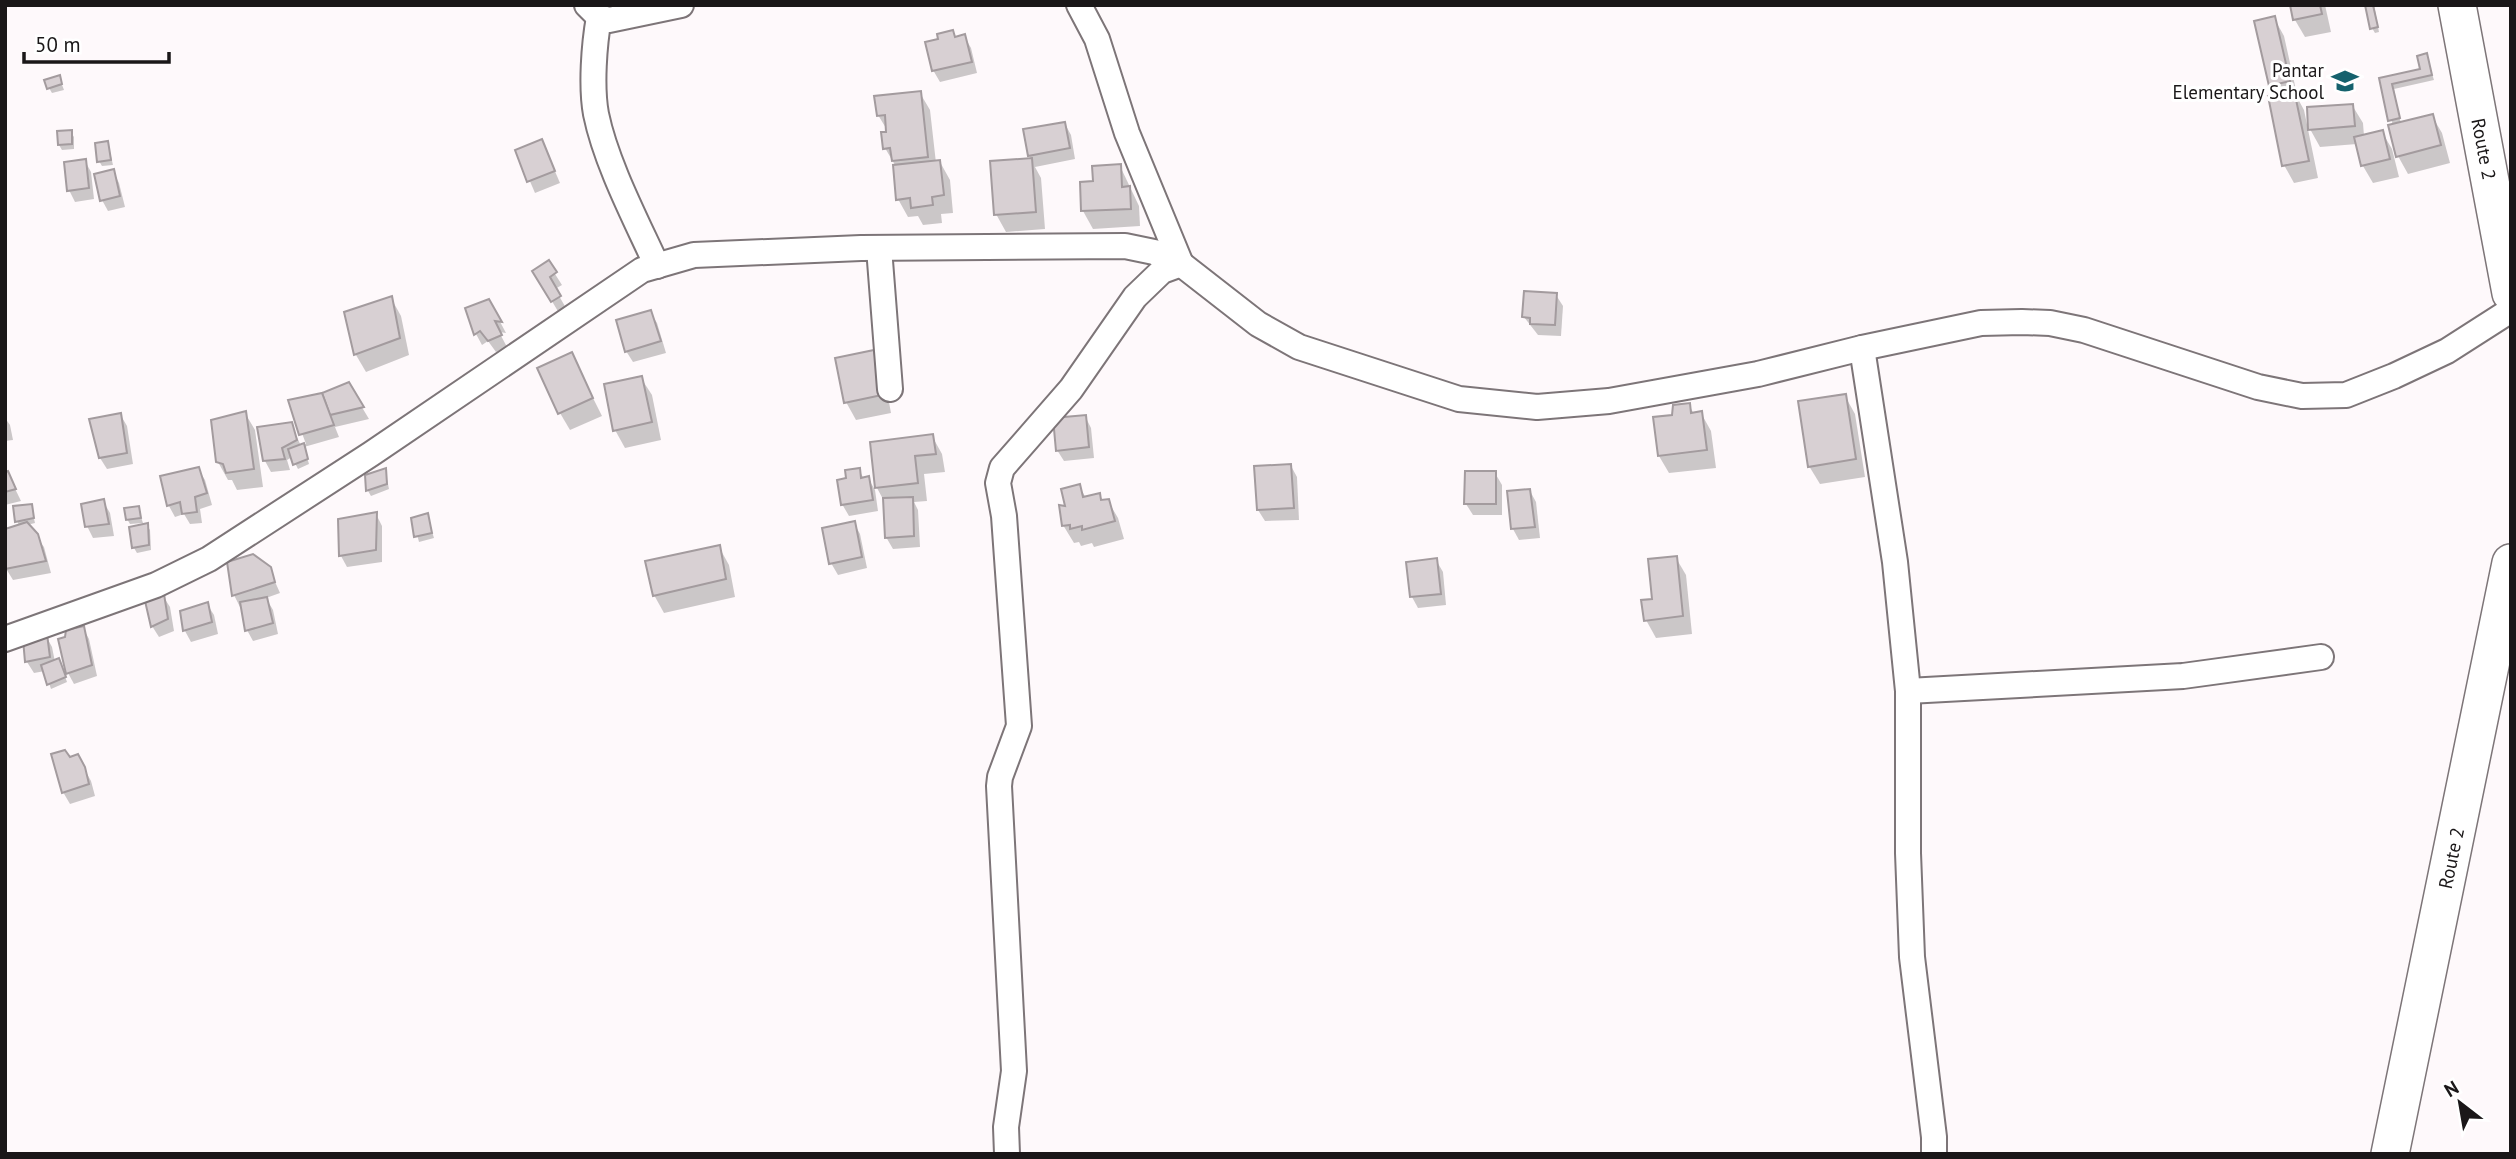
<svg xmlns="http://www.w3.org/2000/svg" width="2516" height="1159" font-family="'PT Sans',sans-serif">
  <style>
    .shadow { fill: #0003 }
    .building { fill: #d8d0d3; stroke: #a39b9e; stroke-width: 2 }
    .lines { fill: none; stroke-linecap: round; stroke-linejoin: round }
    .minor-casing { stroke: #7d7578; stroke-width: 28 }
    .highway-casing { stroke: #7d7578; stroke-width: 40 }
    .minor { stroke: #fff; stroke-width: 24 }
    .highway { stroke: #fff; stroke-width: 37 }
    .labels { text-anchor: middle; stroke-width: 6; stroke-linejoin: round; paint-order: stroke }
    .poi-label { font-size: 19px; fill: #1a1718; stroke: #fff; text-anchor: end }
    .street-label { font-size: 19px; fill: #1a1718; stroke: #fff }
  </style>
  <rect width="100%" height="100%" fill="#fef9fb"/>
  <g class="shadow">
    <polygon points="2292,5 2325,5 2331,32 2305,37 2295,20"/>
    <polygon points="2367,5 2374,5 2379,32 2375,33 2372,28"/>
    <polygon points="2274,18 2284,36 2298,99 2304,110 2318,178 2294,183 2284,165 2276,96 2271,86 2256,22"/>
    <polygon points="952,32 956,38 964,36 971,48 977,73 940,82 933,70 940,40"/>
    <polygon points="2426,55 2434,80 2394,89 2401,124 2432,116 2442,133 2450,163 2408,174 2398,156 2393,126 2381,79 2422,70"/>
    <polygon points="59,77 64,90 52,93 49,88"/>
    <polygon points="920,93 930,110 936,163 940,162 950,180 953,213 941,214 942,223 923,225 918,216 908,217 898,199 895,165 885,148 889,133 878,115"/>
    <polygon points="2352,105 2363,123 2364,136 2382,132 2392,149 2399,177 2373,183 2363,166 2357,144 2320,147 2310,129"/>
    <polygon points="1065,124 1071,135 1075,159 1035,167 1041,178 1045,229 1006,232 996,214 1032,160 1029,155"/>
    <polygon points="71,132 74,137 74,149 62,150 59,145"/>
    <polygon points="542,141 560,183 535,193 517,151"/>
    <polygon points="108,143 113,165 102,166 99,161"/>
    <polygon points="85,161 91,172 94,199 75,202 69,190"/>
    <polygon points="1120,166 1139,206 1140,226 1093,229 1083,211 1095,183"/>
    <polygon points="113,171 119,183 125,207 108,211 102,200"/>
    <polygon points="548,263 562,285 555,289 566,308 559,313 534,271"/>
    <polygon points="1556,295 1563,306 1561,336 1538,335 1524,317"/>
    <polygon points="391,298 401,316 409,355 366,372 356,355 346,313"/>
    <polygon points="489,301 506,333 499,332 507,347 496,352 488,341 482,345 476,334"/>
    <polygon points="650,312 657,323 666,353 633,362 626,351"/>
    <polygon points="873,352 883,370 891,413 856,420 846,402"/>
    <polygon points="571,354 602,416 570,430 560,413"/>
    <polygon points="641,378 652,395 661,440 625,448 615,430"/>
    <polygon points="348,384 369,419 335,427 339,437 304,447 309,464 298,469 292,457 287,460 290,470 271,472 265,461 291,424 301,446 306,444 290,401 323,395"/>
    <polygon points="1845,396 1855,414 1865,477 1820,484 1809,466"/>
    <polygon points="1689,405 1694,414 1701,413 1711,431 1716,468 1669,473 1659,456 1673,416"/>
    <polygon points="245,413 255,430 263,487 237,490 232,480 228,480 218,462"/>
    <polygon points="120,414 127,426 133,464 107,469 100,458 91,420"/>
    <polygon points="1085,416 1091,428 1094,458 1064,461 1057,450"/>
    <polygon points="5,418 10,425 13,440 5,441"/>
    <polygon points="932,436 942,454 945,472 924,474 927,501 914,502 918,510 920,547 893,549 886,537 884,501 877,488 872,443"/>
    <polygon points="1291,466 1297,477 1299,520 1265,521 1258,510 1256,468"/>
    <polygon points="5,468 21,501 5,505"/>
    <polygon points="198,469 205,480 212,505 200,509 202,523 190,524 184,514 175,517 169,506 162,477"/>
    <polygon points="385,470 389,489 371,496 368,491 367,476"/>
    <polygon points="859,470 864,479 868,478 875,490 878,511 849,516 842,504 848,480"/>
    <polygon points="1495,473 1502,485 1502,515 1473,515 1466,504"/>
    <polygon points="1079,486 1086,498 1099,495 1103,502 1108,501 1118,518 1124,539 1094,547 1092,543 1081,546 1079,542 1074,543 1063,525"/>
    <polygon points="1530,491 1536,502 1540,538 1519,540 1513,529"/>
    <polygon points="103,501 110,513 114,536 93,538 87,526"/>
    <polygon points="31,506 35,523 27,525 44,547 51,573 13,580 5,567 5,575 5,565 20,527 17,521"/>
    <polygon points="138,508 143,523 130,524 127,519"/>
    <polygon points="376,514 382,526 382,562 347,567 341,556 340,520"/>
    <polygon points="427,515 434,538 419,542 413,519"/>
    <polygon points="854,523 860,534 867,568 838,575 831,563"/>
    <polygon points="147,525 150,530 151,550 137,553 134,548 131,529"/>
    <polygon points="719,547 729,565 735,597 664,613 654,595"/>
    <polygon points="1676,558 1686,575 1692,634 1656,638 1646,620"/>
    <polygon points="1436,560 1443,572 1446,605 1418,608 1412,597"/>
    <polygon points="269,568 280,593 266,598 273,610 278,634 253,641 247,630 242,606 240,607 234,595"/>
    <polygon points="163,596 170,607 174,631 159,637 152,626"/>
    <polygon points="207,604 214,615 218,634 191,642 185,631 182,612"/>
    <polygon points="83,628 89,639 97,676 74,684 68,673"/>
    <polygon points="46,636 52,647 55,662 61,665 67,682 51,689 45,671 34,673 27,662 25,641"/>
    <polygon points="77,756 91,781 95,796 70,804 63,792 69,759"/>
  </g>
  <g class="building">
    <polygon points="2290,5 2320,5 2322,14 2293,20"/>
    <polygon points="2365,5 2373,5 2378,27 2370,29"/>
    <polygon points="2275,16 2290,81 2269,86 2254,21"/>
    <polygon points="953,30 955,37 965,34 972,62 932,71 925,42 938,39 937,34"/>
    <polygon points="2427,53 2432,75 2392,84 2400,118 2388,121 2379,78 2420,69 2417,56"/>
    <polygon points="60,75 62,84 47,89 44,80"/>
    <polygon points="2294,90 2309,161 2282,166 2268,96"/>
    <polygon points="921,91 928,157 892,161 890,148 883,149 881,132 886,132 885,115 877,116 874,96"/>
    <polygon points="2353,104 2355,126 2308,130 2307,107"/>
    <polygon points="2433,114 2441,145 2396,157 2388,125"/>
    <polygon points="1065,122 1070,148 1028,156 1023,129"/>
    <polygon points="72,130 72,144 58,145 57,131"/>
    <polygon points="2383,130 2390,159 2361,166 2354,137"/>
    <polygon points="542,139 555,171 527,182 515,150"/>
    <polygon points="108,141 111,160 97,162 95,143"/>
    <polygon points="1032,158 1036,212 994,215 990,161"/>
    <polygon points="86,159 89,188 67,191 64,162"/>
    <polygon points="940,160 944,195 932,197 933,205 911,208 910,198 896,200 893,165"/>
    <polygon points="1121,164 1122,187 1130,186 1131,209 1081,211 1080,182 1093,181 1092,166"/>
    <polygon points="114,169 120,196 100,201 94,174"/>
    <polygon points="549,260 557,272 550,277 561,296 551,302 532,271"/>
    <polygon points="1524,291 1557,293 1555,325 1530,324 1530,318 1522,317"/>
    <polygon points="392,296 400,338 354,355 344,312"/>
    <polygon points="489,299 502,322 495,321 502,335 488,341 480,331 474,335 465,308"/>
    <polygon points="651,310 661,341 625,352 616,320"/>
    <polygon points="874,350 882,395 844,403 835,358"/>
    <polygon points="572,352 593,398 558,414 537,368"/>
    <polygon points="642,376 652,422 613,431 604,384"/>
    <polygon points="349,382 364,407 330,415 322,393"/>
    <polygon points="322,393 334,425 299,435 288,400"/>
    <polygon points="1846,394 1856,459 1808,467 1798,401"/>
    <polygon points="1690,403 1691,413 1702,411 1707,450 1658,456 1653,417 1672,415 1673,405"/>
    <polygon points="246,411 254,469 226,473 223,464 216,462 211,420"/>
    <polygon points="121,413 127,453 99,458 89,419"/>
    <polygon points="1086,415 1089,447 1056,451 1053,418"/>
    <polygon points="292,422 297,440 282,448 285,459 263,461 257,427"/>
    <polygon points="933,434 936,454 915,456 918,483 875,488 870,442"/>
    <polygon points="304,443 308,459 293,465 288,449"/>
    <polygon points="1291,464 1294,508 1257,510 1254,466"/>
    <polygon points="199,467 207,493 195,497 197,512 182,514 180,502 167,506 160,476"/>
    <polygon points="386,468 387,484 366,491 365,475"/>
    <polygon points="860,468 861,478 869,476 873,500 841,505 837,480 846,478 845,470"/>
    <polygon points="8,471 16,489 5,492 5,472"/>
    <polygon points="1465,471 1496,471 1496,504 1464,504"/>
    <polygon points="1080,484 1083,497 1100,493 1101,500 1109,499 1115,521 1082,530 1082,526 1070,529 1070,525 1062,526 1059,505 1065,506 1061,489"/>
    <polygon points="1530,489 1535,527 1511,529 1507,491"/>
    <polygon points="913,497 914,536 885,538 883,498"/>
    <polygon points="104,499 109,524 85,527 81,504"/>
    <polygon points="32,504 34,518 15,522 13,506"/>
    <polygon points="139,506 141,518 126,520 124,508"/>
    <polygon points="377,512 376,550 339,556 338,519"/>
    <polygon points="428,513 432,533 414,537 411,518"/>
    <polygon points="855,521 862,557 829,564 822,528"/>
    <polygon points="27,522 38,534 46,561 5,569 5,529"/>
    <polygon points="148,523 149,545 132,548 129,527"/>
    <polygon points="720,545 726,579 653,596 645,561"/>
    <polygon points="253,554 271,567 275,582 232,596 227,562"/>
    <polygon points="1677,556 1683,616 1644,621 1641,600 1652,599 1648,559"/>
    <polygon points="1437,558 1441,594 1410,597 1406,562"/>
    <polygon points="164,594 168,619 151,627 145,601"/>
    <polygon points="267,597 273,623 245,631 240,602"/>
    <polygon points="208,602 212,622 183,631 180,611"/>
    <polygon points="84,626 92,665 66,674 58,639 65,637 66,630"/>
    <polygon points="47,634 50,657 25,662 23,639"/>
    <polygon points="59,658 66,677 47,685 41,665"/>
    <polygon points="65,750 70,757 78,754 85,767 89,784 62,793 51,754"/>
  </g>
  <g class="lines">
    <defs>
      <g id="minor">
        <polyline points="587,5 599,17 609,20 681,5"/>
        <path d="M 599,17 C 594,45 591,87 596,114 C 606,163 636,220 657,266"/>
        <polyline points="879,248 890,389"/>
        <polyline points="1862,348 1895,562 1908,691 1908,853 1912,957 1934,1137 1934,1154"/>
        <polyline points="5,639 156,585 209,559 371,454 642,270 694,255 861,248 1125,246 1154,252 1181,264 1258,324 1299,347 1459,399 1537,407 1609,401 1758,374 1862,348 1981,323 2022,322 2050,323 2084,330 2258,387 2302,396 2346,395 2394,376 2447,351 2511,310"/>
        <polyline points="1908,691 2183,676 2321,657"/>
        <polyline points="1007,1154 1006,1127 1014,1071 999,786 1000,777 1019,726 1004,516 998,483 1002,468 1071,389 1135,297 1162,271 1181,264 1127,133 1097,39 1079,5"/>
      </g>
      <g id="highway">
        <polyline points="2457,5 2511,293"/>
        <polyline points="2390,1154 2511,563"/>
      </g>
    </defs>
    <use href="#minor" class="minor-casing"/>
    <use href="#highway" class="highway-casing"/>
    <use href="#minor" class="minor"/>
    <use href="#highway" class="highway"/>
  </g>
  <defs>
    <symbol id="school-bare" viewBox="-9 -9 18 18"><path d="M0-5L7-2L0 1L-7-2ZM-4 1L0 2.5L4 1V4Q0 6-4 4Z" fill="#15616d" stroke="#fff" stroke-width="2.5" paint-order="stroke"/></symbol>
  </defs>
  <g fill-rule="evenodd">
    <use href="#school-bare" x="2326" y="62" width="38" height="38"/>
  </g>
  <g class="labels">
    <g class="poi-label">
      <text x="2324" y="77">Pantar<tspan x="2324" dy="22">Elementary School</tspan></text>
    </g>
    <g class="street-label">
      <text transform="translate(2484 149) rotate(79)" y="7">Route 2</text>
      <text transform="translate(2451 858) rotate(-78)" y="7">Route 2</text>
    </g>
  </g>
  <rect width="2516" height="1159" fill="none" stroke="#1a1718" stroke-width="14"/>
  <g transform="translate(2460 1103) rotate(329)" stroke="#ffffff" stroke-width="5" paint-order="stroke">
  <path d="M0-5L12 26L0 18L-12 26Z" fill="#1a1718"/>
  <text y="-10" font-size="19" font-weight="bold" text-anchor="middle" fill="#1a1718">N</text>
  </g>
  <path d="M24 52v10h145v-10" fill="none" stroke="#1a1718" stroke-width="3.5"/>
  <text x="35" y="52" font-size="21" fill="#1a1718" stroke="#ffffff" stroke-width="5" paint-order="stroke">50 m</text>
</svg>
